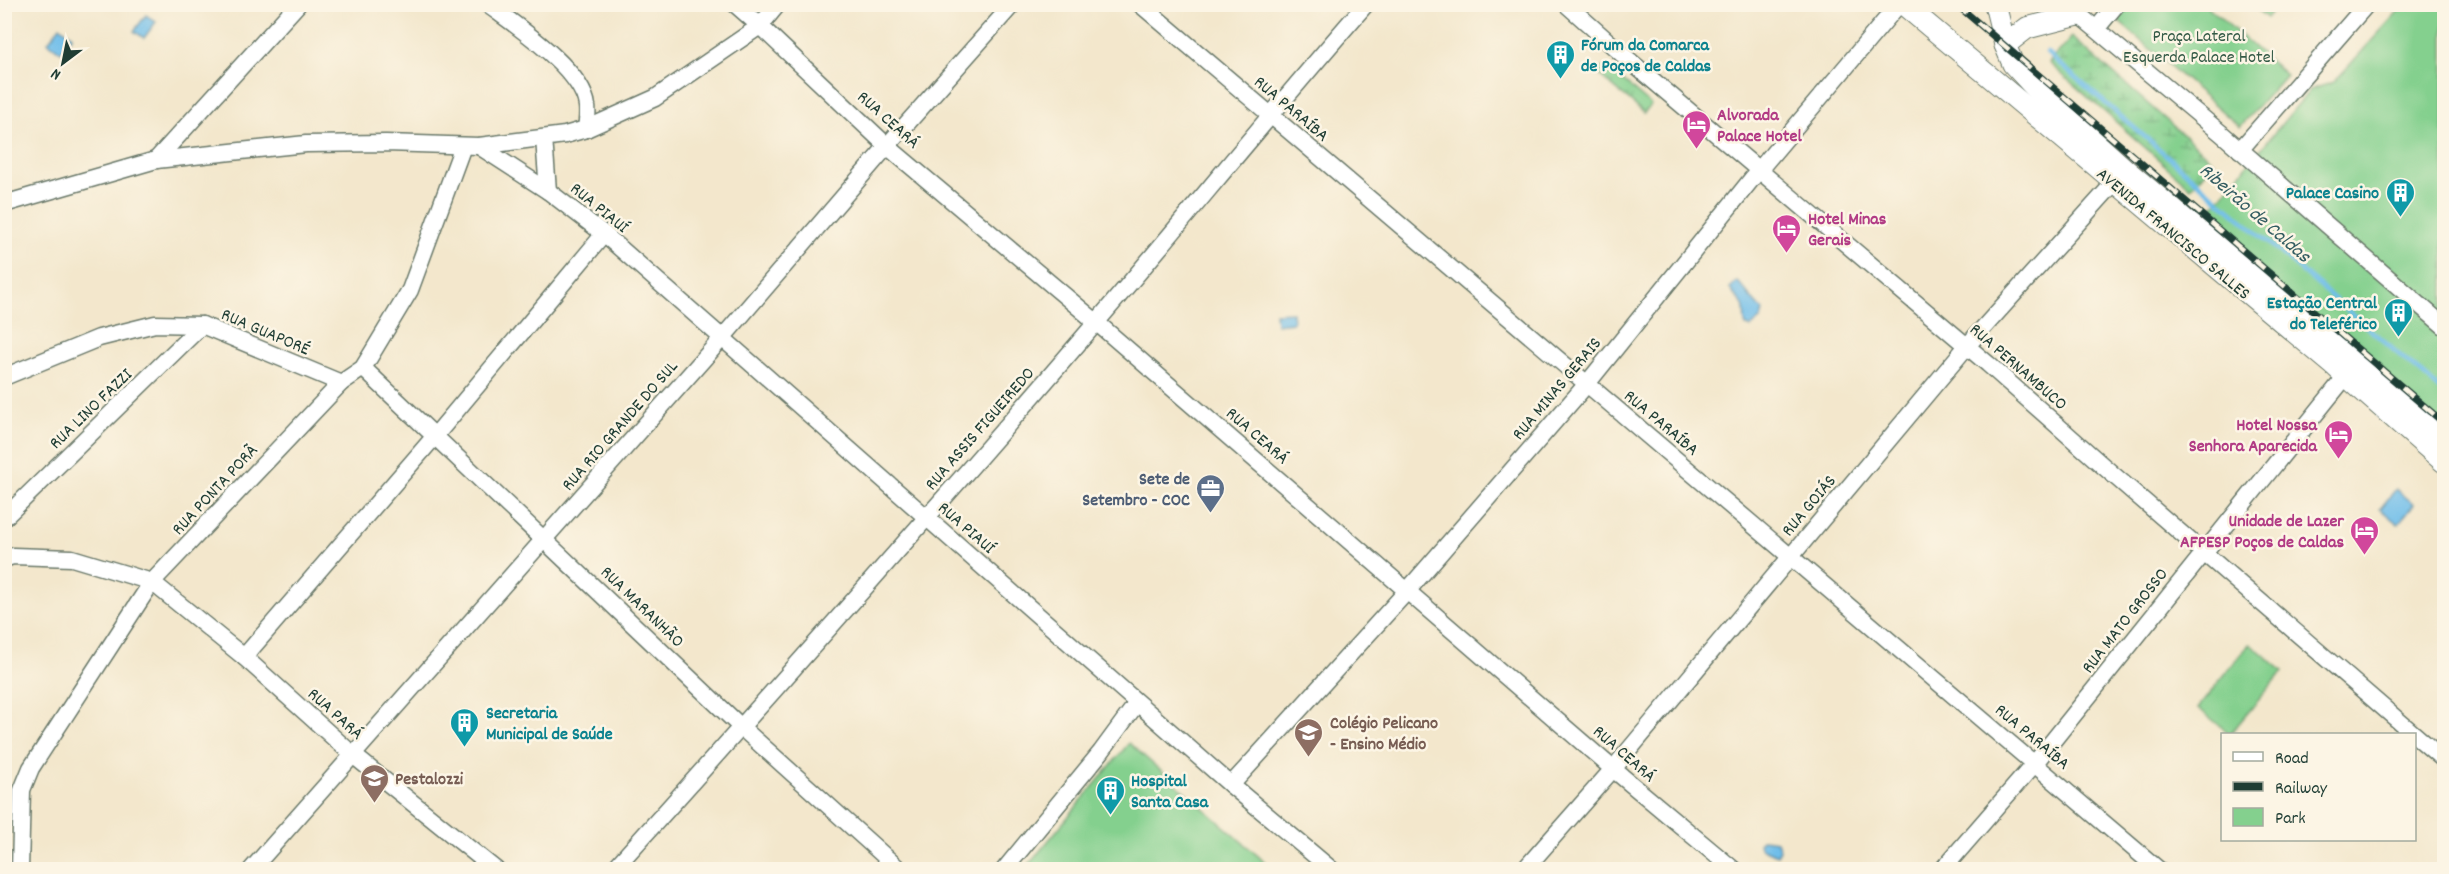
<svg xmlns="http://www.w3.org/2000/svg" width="2449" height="874" font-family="Dekko,sans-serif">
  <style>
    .grass { fill: url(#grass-tufts); stroke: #528661; stroke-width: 1.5 }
    .wetland { fill: url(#wetland-marsh); stroke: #528661; stroke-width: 1.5 }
    .park { fill: #84d08e; stroke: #528661; stroke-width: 1.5 }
    .garden { fill: url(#garden-dots); stroke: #528661; stroke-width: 1.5 }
    .water { fill: #70beea; stroke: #487e8f; stroke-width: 1.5 }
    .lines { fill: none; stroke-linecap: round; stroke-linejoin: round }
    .stream { stroke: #70beea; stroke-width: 4.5 }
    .minor-casing { stroke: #697869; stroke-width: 19 }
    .major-casing { stroke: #697869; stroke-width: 23 }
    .minor { stroke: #fff; stroke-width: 16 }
    .major { stroke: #fff; stroke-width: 21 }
    .rail-casing { stroke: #1f3d34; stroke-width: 7 }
    .rail { stroke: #fcf5e5; stroke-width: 4.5; stroke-dasharray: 14; stroke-linecap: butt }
    .labels { text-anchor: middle; stroke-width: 5; stroke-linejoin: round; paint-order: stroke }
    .park-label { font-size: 18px; fill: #335a46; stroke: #fcf5e5 }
    .culture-label { font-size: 18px; font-weight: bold; fill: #0d838f; stroke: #fcf5e5; text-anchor: start }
    .street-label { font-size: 18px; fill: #1f3d34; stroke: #fcf5e5 }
    .hotel-label { font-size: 18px; font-weight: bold; fill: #b23c85; stroke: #fcf5e5; text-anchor: start }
    .service-label { font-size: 18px; font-weight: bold; fill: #4e5e75; stroke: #fcf5e5; text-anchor: end }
    .education-label { font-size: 18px; font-weight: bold; fill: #785e54; stroke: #fcf5e5; text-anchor: start }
    .water-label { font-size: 20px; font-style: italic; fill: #335d62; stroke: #fcf5e5 }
  </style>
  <defs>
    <pattern id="grass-tufts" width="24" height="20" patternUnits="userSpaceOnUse" patternTransform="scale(1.5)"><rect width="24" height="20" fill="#84d08e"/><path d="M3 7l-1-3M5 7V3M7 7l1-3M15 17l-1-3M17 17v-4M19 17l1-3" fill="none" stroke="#6baa75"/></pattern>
    <pattern id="wetland-marsh" width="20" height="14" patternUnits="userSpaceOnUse" patternTransform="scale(1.5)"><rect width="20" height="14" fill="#84d08e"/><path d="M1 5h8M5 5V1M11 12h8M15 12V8" fill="none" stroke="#6baa75"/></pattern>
    <pattern id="garden-dots" width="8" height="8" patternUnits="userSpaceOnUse" patternTransform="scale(1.5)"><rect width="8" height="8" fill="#84d08e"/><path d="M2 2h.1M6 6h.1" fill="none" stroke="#6baa75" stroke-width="1.8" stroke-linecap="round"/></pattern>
  </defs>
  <rect width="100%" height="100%" fill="#fcf5e5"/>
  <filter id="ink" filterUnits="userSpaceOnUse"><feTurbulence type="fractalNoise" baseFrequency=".0167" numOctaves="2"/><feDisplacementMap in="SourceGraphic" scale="12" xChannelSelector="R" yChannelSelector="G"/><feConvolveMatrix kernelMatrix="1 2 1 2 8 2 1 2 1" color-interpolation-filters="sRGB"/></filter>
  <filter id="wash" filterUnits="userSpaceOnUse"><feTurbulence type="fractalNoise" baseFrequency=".008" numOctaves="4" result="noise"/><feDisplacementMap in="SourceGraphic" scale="24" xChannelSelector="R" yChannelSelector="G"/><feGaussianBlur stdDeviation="1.35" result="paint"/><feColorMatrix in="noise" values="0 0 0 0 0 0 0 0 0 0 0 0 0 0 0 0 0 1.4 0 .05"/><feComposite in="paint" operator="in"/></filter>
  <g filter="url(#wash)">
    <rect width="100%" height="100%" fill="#f3e7cc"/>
    <polygon class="grass" points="1606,66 1651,105 1644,113 1596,72"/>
    <polygon class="wetland" points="2072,37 2214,162 2191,188 2049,63"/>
    <g class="park">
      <polygon points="2130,5 2206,5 2286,75 2240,127 2117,20"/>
      <polygon points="2404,5 2444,5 2444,431 2200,222 2310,90 2334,82"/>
      <polygon points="2250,643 2283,671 2230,734 2198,708"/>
      <polygon points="1129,743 1273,869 1025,869"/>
    </g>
    <polygon class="garden" points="2251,5 2278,5 2267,18"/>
    <g class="water">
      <polygon points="146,15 156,22 144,38 134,31"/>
      <polygon points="60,26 72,36 61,52 48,42"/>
      <path d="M 1737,281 C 1747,290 1752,302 1763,310 L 1761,319 L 1751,327 L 1746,326 C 1743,319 1746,312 1743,305 C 1739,298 1732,295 1730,288 Z"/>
      <polygon points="1292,312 1293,322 1276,324 1275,313"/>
      <polygon points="2396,489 2414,504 2398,524 2380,509"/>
      <polygon points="1763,839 1777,841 1780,850 1777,855 1760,848 1759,843"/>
    </g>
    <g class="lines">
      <polyline class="stream" points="2047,53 2444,393"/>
    </g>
  </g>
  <g filter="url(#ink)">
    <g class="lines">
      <defs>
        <g id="minor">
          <path d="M 487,4 C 515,25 583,70 587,106 C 588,113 587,122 586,129"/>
          <polyline points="735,4 760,26 887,146 1096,322 1613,769 1734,870"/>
          <polyline points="1140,4 2159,870"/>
          <polyline points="1566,4 1630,61 1988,364 2102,465 2444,760"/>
          <polyline points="2066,4 2222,134 2444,326"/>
          <polyline points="2097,28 2117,4"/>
          <polyline points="544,138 548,191"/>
          <polyline points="479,146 548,191 604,234 1231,785 1332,870"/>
          <polyline points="2240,150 2367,4"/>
          <polyline points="156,160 298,4"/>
          <polyline points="4,204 156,160 306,144 386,143 479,146 565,135 586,129 655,98 760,26 778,4"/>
          <polyline points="363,368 741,727 900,870"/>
          <polyline points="4,377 99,338 155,324 202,325 341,383"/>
          <polyline points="4,518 202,325"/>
          <polyline points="4,559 13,556 72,558 152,582 244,657 353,755 496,870"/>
          <polyline points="244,657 435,436 604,234"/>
          <polyline points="1231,785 1408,590 1586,385 1759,170 1899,4"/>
          <polyline points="20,870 22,790 31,768 152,582 341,383 363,368 410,290 463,146"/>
          <polyline points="251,870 723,337 887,146 1013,4"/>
          <path d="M 613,870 C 775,690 936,509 1094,325 C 1185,219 1273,110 1366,4"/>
          <polyline points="1004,870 1101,752 1137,703"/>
          <polyline points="1524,870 1613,769 1967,346 2122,174"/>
          <polyline points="1942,870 2035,763 2354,366"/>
        </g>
        <g id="major">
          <polyline points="1903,4 2336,367 2444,462"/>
          <polyline points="1995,4 2005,45 2013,64 2040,93 2126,170 2346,355 2444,440"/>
          <polyline points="2005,45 2027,28 2078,15"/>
        </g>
      </defs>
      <use href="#minor" class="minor-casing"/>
      <use href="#major" class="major-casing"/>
      <use href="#minor" class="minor"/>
      <use href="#major" class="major"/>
      <defs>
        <polyline id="rail" points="1956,4 2444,423"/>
      </defs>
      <use href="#rail" class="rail-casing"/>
      <use href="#rail" class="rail"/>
    </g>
  </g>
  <defs>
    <symbol id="building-pin" viewBox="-11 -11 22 30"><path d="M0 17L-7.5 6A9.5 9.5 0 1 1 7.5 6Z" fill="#0f9aa8" stroke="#fcf5e5"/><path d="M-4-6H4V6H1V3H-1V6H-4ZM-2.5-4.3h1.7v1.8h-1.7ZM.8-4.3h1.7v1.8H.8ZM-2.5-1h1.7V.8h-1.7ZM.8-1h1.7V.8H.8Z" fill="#fff"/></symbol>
    <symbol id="hotel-pin" viewBox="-11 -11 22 30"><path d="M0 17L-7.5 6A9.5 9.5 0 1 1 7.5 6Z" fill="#d1479c" stroke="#fcf5e5"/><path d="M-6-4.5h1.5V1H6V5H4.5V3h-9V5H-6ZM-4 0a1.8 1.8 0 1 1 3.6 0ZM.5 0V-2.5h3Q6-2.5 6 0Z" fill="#fff"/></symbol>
    <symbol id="office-pin" viewBox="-11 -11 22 30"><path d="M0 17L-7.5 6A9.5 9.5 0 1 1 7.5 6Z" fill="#5c6f8a" stroke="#fcf5e5"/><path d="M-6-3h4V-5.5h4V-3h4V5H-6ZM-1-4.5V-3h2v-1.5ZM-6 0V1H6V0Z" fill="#fff"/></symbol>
    <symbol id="school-pin" viewBox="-11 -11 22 30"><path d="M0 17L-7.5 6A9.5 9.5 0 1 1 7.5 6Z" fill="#8d6e63" stroke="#fcf5e5"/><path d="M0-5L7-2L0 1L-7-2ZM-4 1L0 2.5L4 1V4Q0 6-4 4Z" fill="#fff"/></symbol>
  </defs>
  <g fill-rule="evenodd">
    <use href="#building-pin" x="1544" y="38" width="33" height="45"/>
    <use href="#hotel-pin" x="1680" y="108" width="33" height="45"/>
    <use href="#building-pin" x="2384" y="176" width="33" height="45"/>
    <use href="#hotel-pin" x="1770" y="212" width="33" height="45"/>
    <use href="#building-pin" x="2382" y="296" width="33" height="45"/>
    <use href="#hotel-pin" x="2322" y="418" width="33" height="45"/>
    <use href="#office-pin" x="1194" y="472" width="33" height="45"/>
    <use href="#hotel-pin" x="2348" y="514" width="33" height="45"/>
    <use href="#building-pin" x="448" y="706" width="33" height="45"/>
    <use href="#school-pin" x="1292" y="716" width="33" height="45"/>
    <use href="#school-pin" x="358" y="762" width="33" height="45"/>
    <use href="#building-pin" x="1094" y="774" width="33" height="45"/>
  </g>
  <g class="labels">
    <g class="park-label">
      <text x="2199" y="41">Praça Lateral<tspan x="2199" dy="21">Esquerda Palace Hotel</tspan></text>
    </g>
    <g class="culture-label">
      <text x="1581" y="50">Fórum da Comarca<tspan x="1581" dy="21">de Poços de Caldas</tspan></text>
      <text x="2379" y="198" text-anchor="end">Palace Casino</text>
      <text x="2377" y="308" text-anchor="end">Estação Central<tspan x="2377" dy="21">do Teleférico</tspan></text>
      <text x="486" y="718">Secretaria<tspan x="486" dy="21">Municipal de Saúde</tspan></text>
      <text x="1131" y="786">Hospital<tspan x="1131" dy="21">Santa Casa</tspan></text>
    </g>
    <g class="street-label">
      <text transform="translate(1292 108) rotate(40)" y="6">RUA PARAÍBA</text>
      <text transform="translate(889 119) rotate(42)" y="6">RUA CEARÁ</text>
      <text transform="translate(600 207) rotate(39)" y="6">RUA PIAUÍ</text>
      <text transform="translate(2174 233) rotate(40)" y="6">AVENIDA FRANCISCO SALLES</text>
      <text transform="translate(266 331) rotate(23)" y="6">RUA GUAPORÉ</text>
      <text transform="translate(2019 366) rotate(41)" y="6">RUA PERNAMBUCO</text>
      <text transform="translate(1556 388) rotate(-50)" y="6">RUA MINAS GERAIS</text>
      <text transform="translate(90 408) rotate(-44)" y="6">RUA LINO FAZZI</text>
      <text transform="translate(1662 422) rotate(40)" y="6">RUA PARAÍBA</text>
      <text transform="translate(619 425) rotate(-49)" y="6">RUA RIO GRANDE DO SUL</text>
      <text transform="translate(979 428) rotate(-49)" y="6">RUA ASSIS FIGUEIREDO</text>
      <text transform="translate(1258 435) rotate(41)" y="6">RUA CEARÁ</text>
      <text transform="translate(214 489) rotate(-47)" y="6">RUA PONTA PORÃ</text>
      <text transform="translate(1808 505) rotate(-50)" y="6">RUA GOIÁS</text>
      <text transform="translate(967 527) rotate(41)" y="6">RUA PIAUÍ</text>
      <text transform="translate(643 606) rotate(44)" y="6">RUA MARANHÃO</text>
      <text transform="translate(2124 620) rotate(-52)" y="6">RUA MATO GROSSO</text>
      <text transform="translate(336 713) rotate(42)" y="6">RUA PARÁ</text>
      <text transform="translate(2033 736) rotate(40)" y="6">RUA PARAÍBA</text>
      <text transform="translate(1625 753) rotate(41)" y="6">RUA CEARÁ</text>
    </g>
    <g class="hotel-label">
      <text x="1717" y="120">Alvorada<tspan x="1717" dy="21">Palace Hotel</tspan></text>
      <text x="1808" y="224">Hotel Minas<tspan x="1808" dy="21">Gerais</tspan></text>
      <text x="2317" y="430" text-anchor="end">Hotel Nossa<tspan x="2317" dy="21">Senhora Aparecida</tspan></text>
      <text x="2344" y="526" text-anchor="end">Unidade de Lazer<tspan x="2344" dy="21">AFPESP Poços de Caldas</tspan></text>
    </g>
    <g class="service-label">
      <text x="1190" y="484">Sete de<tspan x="1190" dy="21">Setembro - COC</tspan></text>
    </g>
    <g class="education-label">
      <text x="1330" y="728">Colégio Pelicano<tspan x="1330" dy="21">- Ensino Médio</tspan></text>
      <text x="395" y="784">Pestalozzi</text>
    </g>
    <g class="water-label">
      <text transform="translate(2256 212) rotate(41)" y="7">Ribeirão de Caldas</text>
    </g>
  </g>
  <rect width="2449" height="874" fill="none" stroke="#fcf5e5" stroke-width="24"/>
  <rect x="2221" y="733" width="195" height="108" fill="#fcf5e5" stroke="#a4ab9e" stroke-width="1.5"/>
  <rect x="2233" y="752" width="30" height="9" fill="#ffffff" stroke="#a4ab9e" stroke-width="1.5"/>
  <text x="2275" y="763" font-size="18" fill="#1f3d34">Road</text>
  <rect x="2233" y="782" width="30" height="9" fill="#1f3d34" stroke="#a4ab9e" stroke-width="1.5"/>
  <text x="2275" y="793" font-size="18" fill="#1f3d34">Railway</text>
  <rect x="2233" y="808" width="30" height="18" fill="#84d08e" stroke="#a4ab9e" stroke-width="1.5"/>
  <text x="2275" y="823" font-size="18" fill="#1f3d34">Park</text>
  <g transform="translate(63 63) rotate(212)" stroke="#fcf5e5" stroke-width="4.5" paint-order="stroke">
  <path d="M0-4.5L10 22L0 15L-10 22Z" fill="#1f3d34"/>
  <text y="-9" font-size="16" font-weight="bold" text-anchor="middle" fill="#1f3d34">N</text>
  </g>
</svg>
